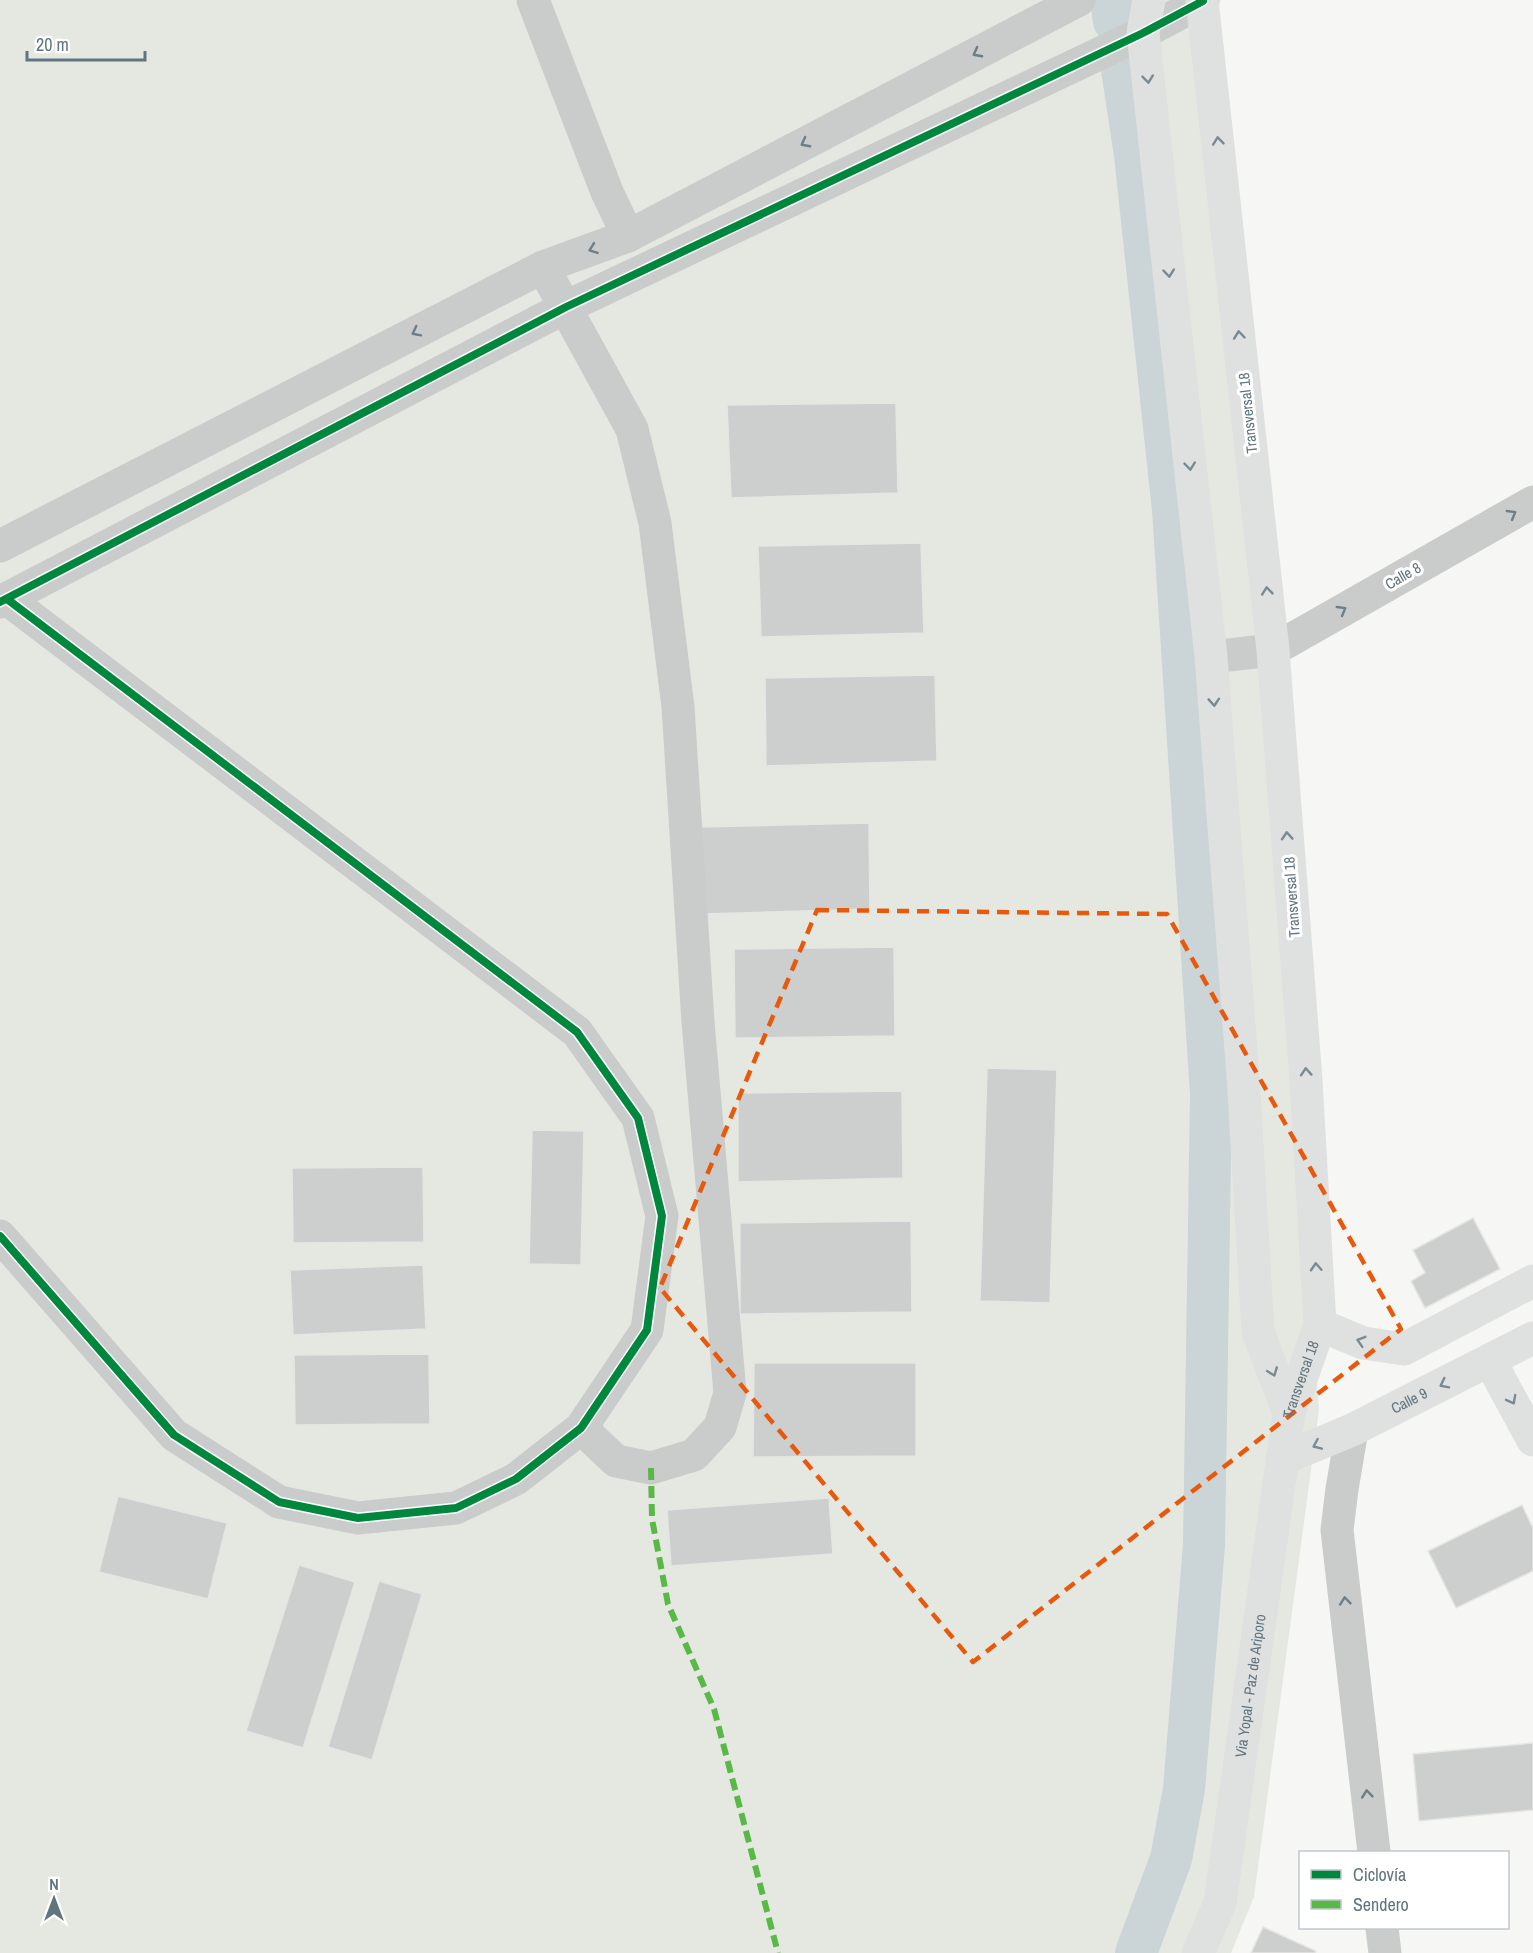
<svg xmlns="http://www.w3.org/2000/svg" width="1533" height="1953" font-family="'Archivo Narrow',sans-serif">
  <style>
    .green { fill: #e5e8e1 }
    .lines { fill: none; stroke-linecap: round; stroke-linejoin: round }
    .canal { stroke: #cbd4d6; stroke-width: 42 }
    .building { fill: #cdcfcf; stroke: #e5e5e4; stroke-width: 1.5 }
    .street { stroke: #cacccc; stroke-width: 33 }
    .secondary { stroke: #dfe0e0; stroke-width: 33 }
    .primary { stroke: #dfe0e0; stroke-width: 33 }
    .quiet { stroke: #58b947; stroke-width: 6; stroke-dasharray: 12 6; stroke-linecap: butt }
    .cycleway-casing { stroke: #fff; stroke-width: 11 }
    .cycleway { stroke: #00873e; stroke-width: 8 }
    .oneway { stroke: #6c7e87 }
    .oneway2 { stroke: #7a8a92 }
    .marked { fill: none; stroke: #e8590c; stroke-width: 4.5; stroke-dasharray: 12 8; stroke-linejoin: round }
    .labels { text-anchor: middle; stroke-width: 6; stroke-linejoin: round; paint-order: stroke }
    .street-label { font-size: 15px; fill: #61757f; stroke: #fff }
  </style>
  <rect width="100%" height="100%" fill="#f6f6f4"/>
  <polygon class="green" points="0,0 1193,0 1264,639 1319,1410 1254,1897 1231,1953 0,1953"/>
  <g class="lines">
    <g class="canal">
      <polyline points="1111,0 1114,21"/>
      <polyline points="1122,69 1135,155 1173,510 1211,1094 1204,1545 1184,1789 1171,1859 1136,1953"/>
    </g>
  </g>
  <g class="building">
    <polygon points="896,403 898,493 731,498 727,405"/>
    <polygon points="921,543 924,633 761,637 758,546"/>
    <polygon points="935,675 937,761 766,766 765,678"/>
    <polygon points="869,823 870,909 704,914 700,827"/>
    <polygon points="894,947 895,1036 735,1038 734,949"/>
    <polygon points="987,1068 1057,1070 1050,1303 980,1301"/>
    <polygon points="902,1091 903,1178 738,1182 738,1093"/>
    <polygon points="532,1130 584,1131 581,1265 529,1264"/>
    <polygon points="423,1167 424,1242 293,1243 292,1168"/>
    <polygon points="1473,1218 1500,1269 1425,1308 1411,1281 1425,1273 1413,1250"/>
    <polygon points="911,1221 912,1312 740,1314 740,1223"/>
    <polygon points="423,1265 426,1329 293,1335 290,1270"/>
    <polygon points="429,1354 430,1424 295,1425 294,1355"/>
    <polygon points="754,1363 916,1363 916,1456 753,1457"/>
    <polygon points="118,1496 227,1523 208,1599 99,1572"/>
    <polygon points="829,1498 833,1554 671,1566 667,1510"/>
    <polygon points="1522,1505 1533,1528 1533,1571 1456,1608 1428,1551"/>
    <polygon points="299,1565 355,1582 303,1748 246,1731"/>
    <polygon points="379,1581 422,1594 372,1760 328,1747"/>
    <polygon points="1533,1743 1533,1810 1419,1821 1413,1754"/>
    <polygon points="1263,1927 1316,1951 1315,1953 1251,1953"/>
  </g>
  <g class="lines">
    <g class="street">
      <polyline points="533,0 607,192 628,236"/>
      <polyline points="543,267 632,429 655,523 678,707 698,1022 730,1393 720,1427 694,1455 651,1468 616,1461 581,1428"/>
      <polyline points="0,546 543,267 628,236 1079,0"/>
      <polyline points="0,602 566,307 1143,33 1203,1"/>
      <polyline points="1211,657 1273,650 1533,502"/>
      <polyline points="0,1236 174,1435 279,1502 358,1518 456,1508 516,1479 581,1428 647,1330 662,1216 638,1118 577,1032 7,599"/>
      <polyline points="1352,1430 1342,1489 1337,1530 1374,1852"/>
      <polyline points="1382,1928 1385,1953"/>
    </g>
    <g class="secondary">
      <polyline points="1320,1325 1363,1343 1404,1349 1533,1281"/>
      <polyline points="1490,1361 1533,1440"/>
      <path id="s1" d="M 1282,1459 L 1352,1430 L 1533,1338"/>
    </g>
    <g class="primary">
      <polyline points="1149,0 1143,33 1211,657 1243,1076 1258,1332 1289,1413"/>
      <path id="s2" d="M 1198,1953 L 1220,1903 L 1289,1413 L 1320,1325 L 1306,1080 L 1273,650 L 1202,0"/>
    </g>
    <polyline class="quiet" points="651,1468 652,1519 668,1604 714,1709 778,1953"/>
    <defs>
      <g id="cycleway">
        <polyline points="0,602 566,307 1143,33 1203,1"/>
        <polyline points="0,1236 174,1435 279,1502 358,1518 456,1508 516,1479 581,1428 647,1330 662,1216 638,1118 577,1032 7,599"/>
      </g>
    </defs>
    <use href="#cycleway" class="cycleway-casing"/>
    <use href="#cycleway" class="cycleway"/>
  </g>
  <defs><path id="oneway-chevron" d="M-2-3.5L2.5 0L-2 3.5" fill="none" stroke-width="1.6" stroke-linecap="round" stroke-linejoin="round" transform="scale(1.5)"/></defs>
  <g class="oneway">
    <use href="#oneway-chevron" transform="translate(977 53) rotate(152)"/>
    <use href="#oneway-chevron" transform="translate(805 143) rotate(152)"/>
    <use href="#oneway-chevron" transform="translate(593 249) rotate(160)"/>
    <use href="#oneway-chevron" transform="translate(416 332) rotate(153)"/>
    <use href="#oneway-chevron" transform="translate(1512 514) rotate(-30)"/>
    <use href="#oneway-chevron" transform="translate(1342 610) rotate(-30)"/>
    <use href="#oneway-chevron" transform="translate(1345 1601) rotate(-96)"/>
    <use href="#oneway-chevron" transform="translate(1367 1794) rotate(-96)"/>
  </g>
  <g class="oneway2">
    <use href="#oneway-chevron" transform="translate(1148 79) rotate(84)"/>
    <use href="#oneway-chevron" transform="translate(1218 141) rotate(-96)"/>
    <use href="#oneway-chevron" transform="translate(1169 273) rotate(84)"/>
    <use href="#oneway-chevron" transform="translate(1239 335) rotate(-96)"/>
    <use href="#oneway-chevron" transform="translate(1190 466) rotate(84)"/>
    <use href="#oneway-chevron" transform="translate(1267 591) rotate(-96)"/>
    <use href="#oneway-chevron" transform="translate(1214 702) rotate(86)"/>
    <use href="#oneway-chevron" transform="translate(1287 836) rotate(-94)"/>
    <use href="#oneway-chevron" transform="translate(1306 1072) rotate(-94)"/>
    <use href="#oneway-chevron" transform="translate(1316 1267) rotate(-93)"/>
    <use href="#oneway-chevron" transform="translate(1361 1341) rotate(-163)"/>
    <use href="#oneway-chevron" transform="translate(1273 1372) rotate(69)"/>
    <use href="#oneway-chevron" transform="translate(1444 1384) rotate(153)"/>
    <use href="#oneway-chevron" transform="translate(1512 1400) rotate(62)"/>
    <use href="#oneway-chevron" transform="translate(1317 1445) rotate(157)"/>
  </g>
  <path class="marked" d="M 817,910 L 1167,914 L 1401,1329 L 973,1662 L 660,1288 Z"/>
  <g class="labels">
    <g class="street-label">
      <text transform="translate(1248 413) rotate(-96)" y="5">Transversal 18</text>
      <text transform="translate(1403 576) rotate(-30)" y="5">Calle 8</text>
      <text transform="translate(1292 897) rotate(-94)" y="5">Transversal 18</text>
      <text dy="5" stroke="none"><textPath href="#s2" startOffset="585">Transversal 18</textPath></text>
      <text dy="5" stroke="none"><textPath href="#s1" startOffset="140">Calle 9</textPath></text>
      <text dy="5" stroke="none"><textPath href="#s2" startOffset="274">Via Yopal - Paz de Ariporo</textPath></text>
    </g>
  </g>
  <rect x="1299" y="1851" width="210" height="78" fill="#ffffff" stroke="#c0c8cc" stroke-width="1.5"/>
  <rect x="1311" y="1870" width="30" height="9" fill="#00873e" stroke="#c0c8cc" stroke-width="1.5"/>
  <text x="1353" y="1881" font-size="18" fill="#61757f">Ciclovía</text>
  <rect x="1311" y="1900" width="30" height="9" fill="#58b947" stroke="#c0c8cc" stroke-width="1.5"/>
  <text x="1353" y="1911" font-size="18" fill="#61757f">Sendero</text>
  <g transform="translate(54 1899)" stroke="#ffffff" stroke-width="4.5" paint-order="stroke">
  <path d="M0-4.5L10 22L0 15L-10 22Z" fill="#61757f"/>
  <text y="-9" font-size="16" font-weight="bold" text-anchor="middle" fill="#61757f">N</text>
  </g>
  <path d="M27 51v9h118v-9" fill="none" stroke="#61757f" stroke-width="3"/>
  <text x="36" y="51" font-size="18" fill="#61757f" stroke="#ffffff" stroke-width="4.5" paint-order="stroke">20 m</text>
</svg>
